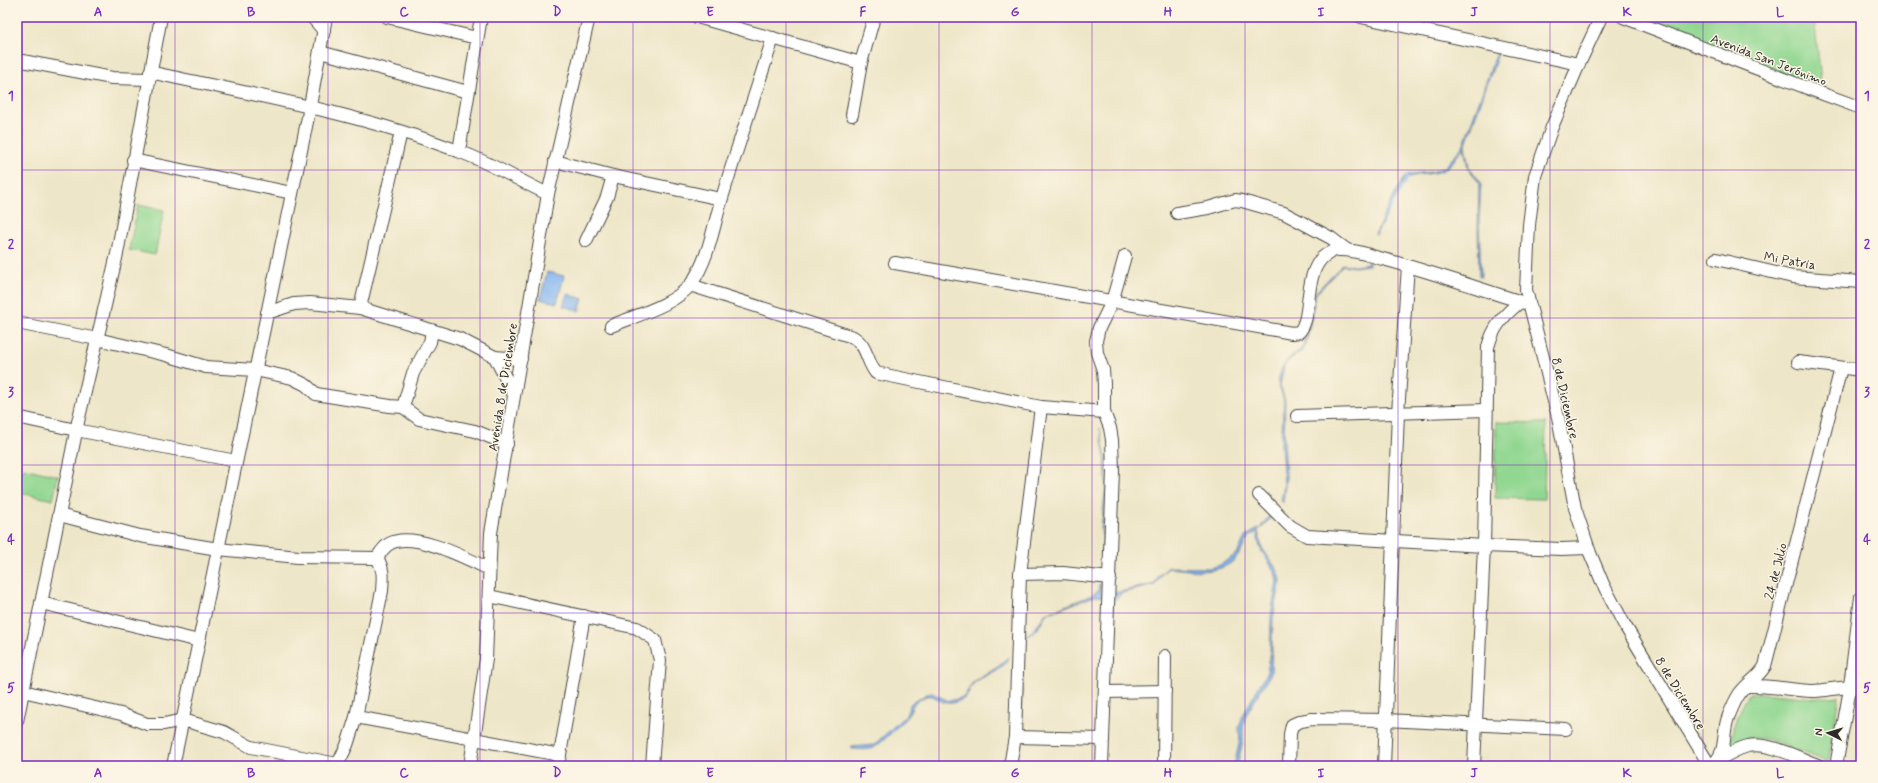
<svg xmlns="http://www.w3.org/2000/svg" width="1878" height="783" font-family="Mynerve,sans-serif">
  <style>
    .green { fill: #91d791; stroke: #5e815e }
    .water { fill: #84b6f1; stroke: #58708e }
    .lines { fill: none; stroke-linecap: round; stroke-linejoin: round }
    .stream { stroke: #84b6f1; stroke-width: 2.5 }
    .minor-casing { stroke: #484743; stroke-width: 14 }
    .minor { stroke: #fff; stroke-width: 12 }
    .grid { fill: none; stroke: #7b2cbf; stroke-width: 1; stroke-opacity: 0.55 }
    .labels { text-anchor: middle; stroke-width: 3; stroke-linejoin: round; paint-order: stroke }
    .street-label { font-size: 13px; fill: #2b2b2b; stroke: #fcf5e5 }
    .neatline { fill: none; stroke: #7b2cbf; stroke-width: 1.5 }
    .grid-label { font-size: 13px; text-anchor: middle; font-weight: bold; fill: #7b2cbf }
  </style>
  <rect width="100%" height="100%" fill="#fcf5e5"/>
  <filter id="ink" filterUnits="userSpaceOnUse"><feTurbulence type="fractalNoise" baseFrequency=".025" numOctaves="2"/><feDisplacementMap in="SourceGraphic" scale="8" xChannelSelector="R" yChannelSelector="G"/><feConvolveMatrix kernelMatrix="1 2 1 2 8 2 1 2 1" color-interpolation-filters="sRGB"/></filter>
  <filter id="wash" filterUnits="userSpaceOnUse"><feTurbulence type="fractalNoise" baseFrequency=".012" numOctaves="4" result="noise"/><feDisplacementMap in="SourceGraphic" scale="16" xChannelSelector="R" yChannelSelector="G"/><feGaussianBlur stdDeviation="0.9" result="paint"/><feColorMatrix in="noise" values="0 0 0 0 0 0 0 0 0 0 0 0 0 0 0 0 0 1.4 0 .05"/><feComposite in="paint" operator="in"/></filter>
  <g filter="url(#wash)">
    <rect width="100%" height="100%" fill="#eee6c8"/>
    <g class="green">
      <polygon points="1635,17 1814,17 1822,89"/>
      <polygon points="138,205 164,210 155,255 129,250"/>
      <polygon points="1496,422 1546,423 1544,499 1495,498"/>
      <polygon points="23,468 58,476 53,500 17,492"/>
      <path d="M 1761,693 L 1814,698 L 1839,696 L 1828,762 L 1767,739 L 1750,738 L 1730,746 C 1734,727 1738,711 1749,694 Z"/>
    </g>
    <g class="water">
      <path d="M 1496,54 L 1498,54 L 1465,146 L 1469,167 L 1481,183 L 1479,221 L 1481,277 L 1479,277 L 1478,223 L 1479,183 L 1468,167 L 1464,147 C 1458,153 1453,164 1445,169 C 1432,177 1415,171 1403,181 L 1376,235 L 1375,234 L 1402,180 L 1409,174 L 1432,172 L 1445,167 L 1463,146 Z"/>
      <polygon points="1368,261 1369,261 1369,265 1355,267 1343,265 1316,294 1306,344 1302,351 1289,360 1284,367 1280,385 1285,401 1284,440 1286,477 1283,503 1281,501 1284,484 1281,444 1284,400 1279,386 1279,378 1282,368 1288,359 1300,350 1305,343 1315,293 1343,264 1355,266 1367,264"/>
      <polygon points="547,272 564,276 557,303 540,299"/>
      <polygon points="567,294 583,299 579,311 563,306"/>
      <polygon points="1100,428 1106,459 1107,483 1102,530 1104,538 1101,575 1103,538 1101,530 1106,483 1105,459"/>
      <path d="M 1270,515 L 1272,517 L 1258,531 L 1262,548 L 1278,571 L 1281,580 L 1273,618 L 1271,673 L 1245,717 L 1243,728 L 1243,741 L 1237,766 L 1234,766 L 1240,740 L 1239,727 L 1243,715 L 1267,672 L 1270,657 L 1271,616 L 1277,581 L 1275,572 L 1260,548 L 1257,532 C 1243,539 1246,546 1238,556 C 1221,577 1193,570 1169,568 L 1163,572 L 1155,585 L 1122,593 L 1114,600 L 1114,593 L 1154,584 L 1159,575 L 1169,567 L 1210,568 L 1220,565 L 1237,554 L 1245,537 L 1261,527 Z"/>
      <polygon points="1099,584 1101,584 1100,592 1102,593 1102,597 1095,596 1046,614 1037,630 1024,639 1020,733 1024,637 1035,629 1045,614 1092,595 1098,591"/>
      <path d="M 1009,656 C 1007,670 982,675 973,684 C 969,688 969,694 965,698 C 961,700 953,704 948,703 C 933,701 934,687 914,704 C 911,707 910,713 907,717 C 902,722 878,747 873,748 C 866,751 859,749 852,749 L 851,747 L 874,745 L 906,715 L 911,703 L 927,694 L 932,693 L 949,701 L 964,697 L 973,682 L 998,667 Z"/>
    </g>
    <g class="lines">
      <polyline class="stream" points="1383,221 1408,176"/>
    </g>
  </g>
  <g filter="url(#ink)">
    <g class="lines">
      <defs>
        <g id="minor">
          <polyline points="312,17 324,31"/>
          <polyline points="387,17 477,38"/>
          <polyline points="697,17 861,63"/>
          <polyline points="1361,17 1579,64"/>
          <polyline points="1601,17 1579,64 1552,127 1535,176 1529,225 1526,290 1558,417 1575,508 1590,553 1603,584 1624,624 1710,766"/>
          <polyline points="1623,17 1815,91 1861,108"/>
          <polyline points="320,52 468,92"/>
          <polyline points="17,60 112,78 149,79"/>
          <path d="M 150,72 C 253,95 359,113 458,151 C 489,162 518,180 548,194"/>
          <polyline points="852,115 861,63 874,17"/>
          <polyline points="459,151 481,17"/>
          <polyline points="133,160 292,193"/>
          <polyline points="555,161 613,176 721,199"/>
          <polyline points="1177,213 1208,208 1235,200 1242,201 1284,213 1331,238 1347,250"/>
          <polyline points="586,241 607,197 613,176"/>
          <polyline points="1716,259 1793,277 1861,282"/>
          <path d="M 895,263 L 1292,333 L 1299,332 C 1313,318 1303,278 1322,258 C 1327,254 1332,250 1338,250 C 1353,249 1368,255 1383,259 C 1432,272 1480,289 1528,304"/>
          <path d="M 690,285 L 853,337 C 868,346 866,361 876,373 L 1041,407 L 1104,412"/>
          <polyline points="360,308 401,132"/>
          <polyline points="267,313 294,304 310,303 360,308 460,339 495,357 521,359"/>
          <polyline points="17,323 97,339 166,355 206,367 255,370 292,378 306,385 316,394 390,406 403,407 419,419 475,431 507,444"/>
          <path d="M 611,326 C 634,316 675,305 691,284 C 709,259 713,227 722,198 C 738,145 756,92 773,38"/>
          <polyline points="495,357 514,395"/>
          <polyline points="1798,362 1861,370"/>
          <polyline points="403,407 413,373 430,342 432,331"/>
          <polyline points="1297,416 1486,410"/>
          <polyline points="17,417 76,430 236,461"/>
          <polyline points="1259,495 1290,526 1307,536 1484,546 1561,549 1588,548"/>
          <path d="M 59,515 L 140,536 L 218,549 L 298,557 L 377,558 C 380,553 384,547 389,544 C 412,530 466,558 489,569"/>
          <polyline points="1020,574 1063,573 1110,578"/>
          <polyline points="489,596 637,628 655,640 660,660 652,766"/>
          <polyline points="41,603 199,641"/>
          <path d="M 1748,686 C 1770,685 1790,690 1812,691 C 1830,691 1842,685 1861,688"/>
          <polyline points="23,691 121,714 147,724 164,724 183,720 224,732 251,747 337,764"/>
          <polyline points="1106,692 1165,691"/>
          <polyline points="356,717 560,755"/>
          <polyline points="17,721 78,422 117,254 161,17"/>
          <polyline points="1015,737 1103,739"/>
          <path d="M 1719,759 C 1728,755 1738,748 1748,746 C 1767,741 1801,759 1820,766"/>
          <polyline points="173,766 308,117 326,17"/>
          <path d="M 337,766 L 347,745 L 356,717 L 382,591 C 383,577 384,569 377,558"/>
          <polyline points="470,766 486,659 491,533 548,194 589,17"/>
          <polyline points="558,766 584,616"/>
          <polyline points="1010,766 1015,737 1020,574 1041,407"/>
          <polyline points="1102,766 1113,471 1112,440 1110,428 1104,412 1104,384 1103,370 1097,353 1096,341 1099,328 1112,302 1125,256"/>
          <polyline points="1164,766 1165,656"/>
          <polyline points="1289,766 1290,734 1292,725 1301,721 1312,719 1385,720 1566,729"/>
          <polyline points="1384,766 1398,413 1408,266"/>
          <path d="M 1474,766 L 1484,546 L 1488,347 C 1493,327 1504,315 1520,302"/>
          <path d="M 1711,766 C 1730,750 1720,736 1729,715 C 1732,708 1735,700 1740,693 C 1747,683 1759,677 1765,666 L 1841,368"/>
          <polyline points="1836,766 1849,694 1861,597"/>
        </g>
      </defs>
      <use href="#minor" class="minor-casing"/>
      <use href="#minor" class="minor"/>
    </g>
  </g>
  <path class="grid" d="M 175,17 L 175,766M 328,17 L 328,766M 480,17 L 480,766M 633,17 L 633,766M 786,17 L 786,766M 939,17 L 939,766M 1092,17 L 1092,766M 1245,17 L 1245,766M 1398,17 L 1398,766M 1550,17 L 1550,766M 1703,17 L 1703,766M 17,170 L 1861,170M 17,318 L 1861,318M 17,465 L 1861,465M 17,613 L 1861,613"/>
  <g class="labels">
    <g class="street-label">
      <text transform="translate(1769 59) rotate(21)" y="5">Avenida San Jerónimo</text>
      <text transform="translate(1790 260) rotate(10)" y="5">Mi Patria</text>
      <text transform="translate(502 387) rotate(-81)" y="5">Avenida 8 de Diciembre</text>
      <text transform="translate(1566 398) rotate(77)" y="5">8 de Diciembre</text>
      <text transform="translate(1775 571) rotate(-76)" y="5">24 de Julio</text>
      <text transform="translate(1681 693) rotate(58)" y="5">8 de Diciembre</text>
    </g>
  </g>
  <rect width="1878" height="783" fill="none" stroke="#fcf5e5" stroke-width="44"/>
  <g transform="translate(1828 733) rotate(275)" stroke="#fcf5e5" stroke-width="3" paint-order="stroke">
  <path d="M0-3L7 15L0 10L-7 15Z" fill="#2b2b2b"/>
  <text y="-6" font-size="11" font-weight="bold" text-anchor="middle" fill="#2b2b2b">N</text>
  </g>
  <rect x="22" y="22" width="1834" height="739" class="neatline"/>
  <g class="grid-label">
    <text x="98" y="16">A</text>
    <text x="251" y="16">B</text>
    <text x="404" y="16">C</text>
    <text x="557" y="16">D</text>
    <text x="710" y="16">E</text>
    <text x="863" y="16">F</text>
    <text x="1015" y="16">G</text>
    <text x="1168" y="16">H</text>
    <text x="1321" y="16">I</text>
    <text x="1474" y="16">J</text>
    <text x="1627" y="16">K</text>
    <text x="1780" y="16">L</text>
    <text x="11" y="100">1</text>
    <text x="1867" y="100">1</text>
    <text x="11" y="248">2</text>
    <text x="1867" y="248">2</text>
    <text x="11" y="396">3</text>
    <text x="1867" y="396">3</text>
    <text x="11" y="544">4</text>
    <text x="1867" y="544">4</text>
    <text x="11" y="692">5</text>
    <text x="1867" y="692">5</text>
    <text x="98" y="777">A</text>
    <text x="251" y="777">B</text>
    <text x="404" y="777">C</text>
    <text x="557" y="777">D</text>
    <text x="710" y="777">E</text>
    <text x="863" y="777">F</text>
    <text x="1015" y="777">G</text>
    <text x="1168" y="777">H</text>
    <text x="1321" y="777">I</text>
    <text x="1474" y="777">J</text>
    <text x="1627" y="777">K</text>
    <text x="1780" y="777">L</text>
  </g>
</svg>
